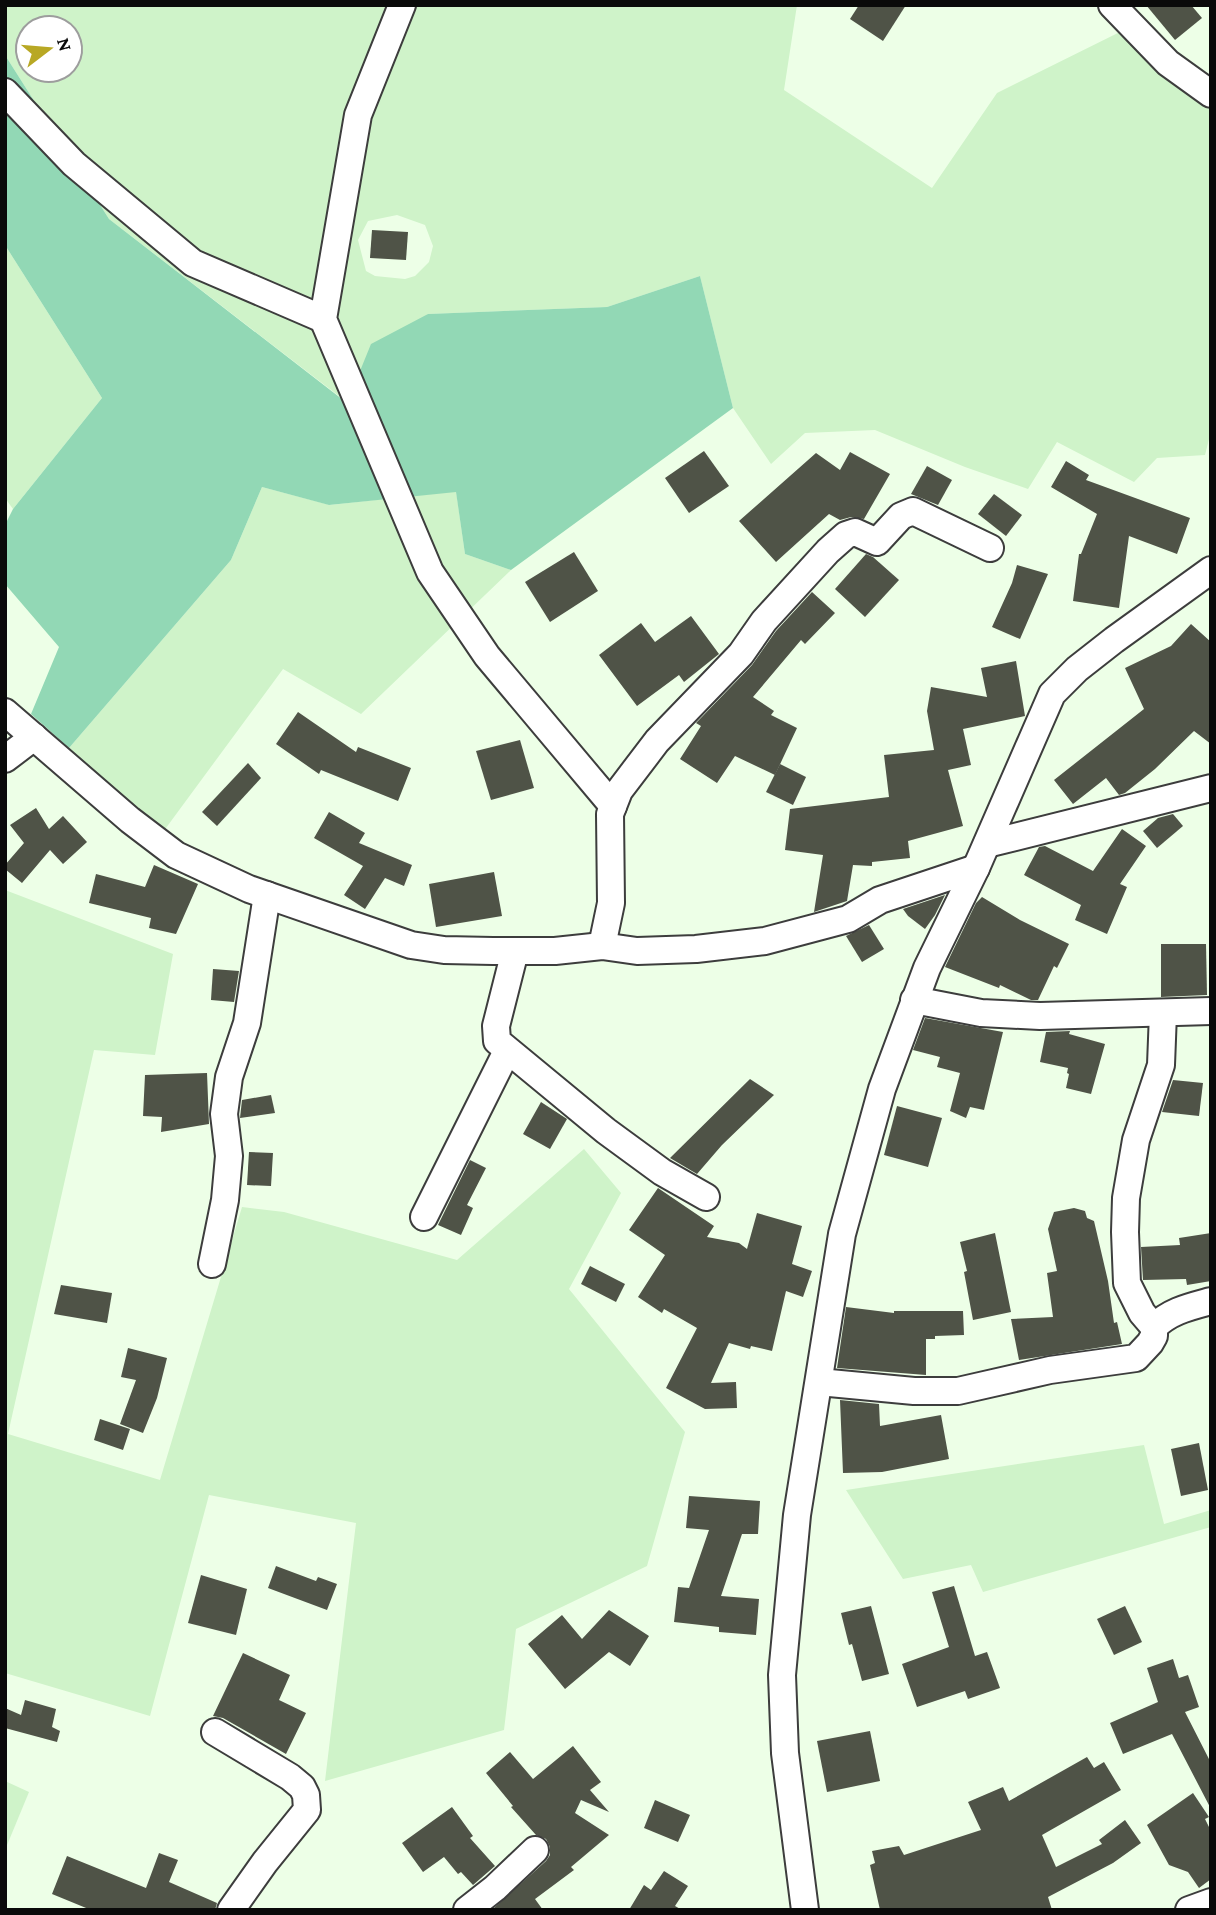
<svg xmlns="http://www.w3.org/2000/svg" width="1216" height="1915" font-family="'Crimson Pro',serif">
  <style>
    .farmland { fill: #cff3c9; fill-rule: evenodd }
    .forest { fill: #92d8b5 }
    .building { fill: #4f5347 }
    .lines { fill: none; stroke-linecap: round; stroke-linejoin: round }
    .minor-casing { stroke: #3d3d3d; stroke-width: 30 }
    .minor { stroke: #fff; stroke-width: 26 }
  </style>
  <rect width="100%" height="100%" fill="#edffe7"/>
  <g class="farmland">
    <path d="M 5,5 L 797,5 L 784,90 L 932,188 L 997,93 L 1136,24 L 1211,76 L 1211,431 L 1205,455 L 1157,458 L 1134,482 L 1057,442 L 1028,489 L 965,467 L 875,430 L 805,433 L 771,464 L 733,408 L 700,276 L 607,307 L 428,314 L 348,403 L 109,219 L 5,55 ZM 28,28 L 70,28 L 70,70 L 28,70 ZM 397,215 L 425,225 L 433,246 L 429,262 L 415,276 L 405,279 L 375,276 L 366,271 L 358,240 L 368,221 Z"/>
    <polygon points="5,245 102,398 13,509 5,498"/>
    <polygon points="262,487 330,505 456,491 465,554 511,570 361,714 283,669 163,832 69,748 231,560"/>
    <polygon points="5,890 173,954 155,1055 94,1050 8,1434 160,1480 242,1207 284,1212 457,1260 584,1149 621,1193 569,1289 685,1432 647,1566 516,1629 504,1730 325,1781 356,1523 209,1495 150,1716 5,1673"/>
    <polygon points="1144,1445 1164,1524 1211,1510 1211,1527 983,1592 971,1565 903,1579 846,1490"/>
    <polygon points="5,1781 29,1792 5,1850"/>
  </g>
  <polygon class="forest" points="5,55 109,219 347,403 371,344 428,314 607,307 700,276 733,408 511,570 465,554 456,492 329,505 262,487 231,560 69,748 31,714 59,647 5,584 5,525 13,509 102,398 5,245"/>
  <g class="building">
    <polygon points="859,5 906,5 883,41 850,19"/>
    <polygon points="1146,5 1191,5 1202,18 1175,40"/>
    <polygon points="372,230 408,232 406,260 370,258"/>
    <polygon points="704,451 729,486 689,513 665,478"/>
    <polygon points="850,452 890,474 864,519 851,517 840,520 829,514 776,562 739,521 816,453 840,470"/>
    <polygon points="1066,461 1089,475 1086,480 1190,518 1177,554 1129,536 1119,608 1073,601 1079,554 1081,554 1097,514 1051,487"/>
    <polygon points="927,466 952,480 938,505 911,494"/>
    <polygon points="994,494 1022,515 1006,536 978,514"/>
    <polygon points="574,552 598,591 550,622 525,582"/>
    <polygon points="866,554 873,557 899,580 865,617 835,589"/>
    <polygon points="1017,565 1048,574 1020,639 992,627 1012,583"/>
    <polygon points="812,592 835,613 805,644 801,640 753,697 774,711 771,715 797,728 775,775 735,756 717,783 680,759 701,726 696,723 752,665 776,631"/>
    <polygon points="691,616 719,654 684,682 679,675 637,706 599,655 641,623 655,642"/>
    <polygon points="1191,624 1211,642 1211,744 1194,731 1155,769 1125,793 1119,795 1106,778 1073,804 1054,780 1144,709 1125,668 1171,646"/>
    <polygon points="1016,661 1025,716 963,729 971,765 948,770 963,826 908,841 910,858 872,862 872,866 853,865 847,901 814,912 823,855 785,850 790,809 889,797 884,755 934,750 927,711 931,687 987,697 981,668"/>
    <polygon points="298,712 356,752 358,747 411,768 398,801 321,770 319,774 276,744"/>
    <polygon points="520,740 534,788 491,800 476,751"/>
    <polygon points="248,763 261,778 217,826 202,812"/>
    <polygon points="780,764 806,777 793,805 766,792"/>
    <polygon points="36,808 49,829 63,816 87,842 63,864 50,850 22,883 5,869 5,865 24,843 10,825"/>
    <polygon points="329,812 365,833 359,843 412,865 404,886 385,878 365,909 344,895 363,866 314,838"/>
    <polygon points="1173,814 1183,826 1157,848 1143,831 1158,818"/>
    <polygon points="1122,829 1146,846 1120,884 1127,887 1107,934 1075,920 1081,905 1024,875 1039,847 1045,846 1093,871"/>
    <polygon points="154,865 198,884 176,934 149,928 151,918 89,903 96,874 145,887"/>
    <polygon points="494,872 502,916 436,927 429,884"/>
    <polygon points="945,895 935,915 925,929 908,916 903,909"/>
    <polygon points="982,897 1020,920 1069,944 1057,968 1054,966 1038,1000 1031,1000 1000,985 999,988 945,967 976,903"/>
    <polygon points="869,925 884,949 862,962 846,936"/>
    <polygon points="1161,944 1206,944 1207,995 1161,997"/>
    <polygon points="213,969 239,971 234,1002 211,1000"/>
    <polygon points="925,1018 1003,1032 984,1110 970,1107 966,1118 950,1111 960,1073 937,1067 940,1057 913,1050"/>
    <polygon points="1070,1031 1069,1034 1105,1044 1091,1094 1066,1088 1069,1074 1067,1073 1068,1068 1040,1062 1046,1032"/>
    <polygon points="207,1073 209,1124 161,1132 162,1117 143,1116 145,1075"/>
    <polygon points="750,1079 774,1095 722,1145 697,1174 670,1158"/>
    <polygon points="1173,1080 1203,1083 1199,1116 1162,1112"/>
    <polygon points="271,1095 275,1113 240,1118 242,1100"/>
    <polygon points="541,1102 567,1119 550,1149 523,1134"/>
    <polygon points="897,1106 942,1118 928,1167 884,1155"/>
    <polygon points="249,1152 273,1153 271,1186 247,1185"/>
    <polygon points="470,1160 486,1168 467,1205 473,1208 461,1235 438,1225"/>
    <polygon points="658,1188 714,1226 707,1237 739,1243 747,1249 757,1213 802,1226 792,1264 812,1271 803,1297 786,1291 772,1351 751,1346 750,1349 729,1343 711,1383 736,1382 737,1408 705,1409 666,1388 697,1328 664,1309 662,1313 638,1297 665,1255 629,1230"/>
    <polygon points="1074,1208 1085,1211 1087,1218 1094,1221 1108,1281 1114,1323 1117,1322 1122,1344 1019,1360 1011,1319 1053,1317 1047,1273 1057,1271 1048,1229 1054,1212"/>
    <polygon points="995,1233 1011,1312 973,1320 964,1272 967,1271 960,1242"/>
    <polygon points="1211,1233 1211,1281 1187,1285 1186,1279 1143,1280 1141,1247 1180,1245 1179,1238"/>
    <polygon points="590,1266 625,1284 616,1302 581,1284"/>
    <polygon points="61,1285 112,1293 107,1323 54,1314"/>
    <polygon points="846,1307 894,1313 894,1311 963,1311 964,1335 935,1336 935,1339 926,1339 926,1375 837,1368"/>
    <polygon points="128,1348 167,1358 157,1398 143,1433 120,1424 136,1380 121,1377"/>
    <polygon points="840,1400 879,1404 880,1426 941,1415 949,1459 882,1472 843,1473"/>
    <polygon points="100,1419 130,1429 123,1450 94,1440"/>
    <polygon points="1199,1443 1208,1490 1181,1496 1171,1449"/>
    <polygon points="689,1496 760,1501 758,1534 742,1534 721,1596 759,1599 756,1635 719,1632 719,1627 674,1622 678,1587 689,1588 709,1530 686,1528"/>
    <polygon points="276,1566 316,1581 318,1577 337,1584 327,1610 268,1588"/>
    <polygon points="201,1575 247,1589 236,1635 188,1623"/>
    <polygon points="954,1586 975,1656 987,1652 1000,1688 968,1699 965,1691 917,1707 902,1664 949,1647 932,1592"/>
    <polygon points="871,1606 889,1674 862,1681 852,1644 849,1645 841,1613"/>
    <polygon points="1125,1606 1142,1642 1114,1655 1097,1619"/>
    <polygon points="609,1610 649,1636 630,1666 609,1652 565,1689 528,1644 562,1615 582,1639"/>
    <polygon points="243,1653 290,1675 279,1700 306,1713 286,1754 223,1718 213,1716"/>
    <polygon points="1173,1659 1179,1678 1188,1675 1199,1707 1185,1712 1211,1763 1211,1809 1172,1734 1123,1754 1110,1723 1158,1702 1147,1668"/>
    <polygon points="25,1700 56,1709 52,1727 60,1731 57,1742 5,1728 5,1708 21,1715"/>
    <polygon points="870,1731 880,1781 827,1792 817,1741"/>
    <polygon points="573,1746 601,1782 590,1790 609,1812 581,1800 575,1813 609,1835 571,1867 574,1870 535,1899 543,1910 496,1910 494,1908 546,1861 550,1855 550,1847 546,1839 536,1835 511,1807 513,1806 486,1773 510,1752 533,1779"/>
    <polygon points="1087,1757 1094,1768 1104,1762 1121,1790 1042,1835 1056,1867 1102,1844 1099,1840 1125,1820 1141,1843 1113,1863 1048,1897 1052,1910 880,1910 870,1865 875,1863 872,1851 899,1846 904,1855 981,1830 968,1802 1003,1787 1009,1801"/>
    <polygon points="1193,1793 1209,1817 1205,1819 1211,1831 1211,1879 1199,1888 1188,1872 1169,1865 1147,1825"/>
    <polygon points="655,1800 690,1815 678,1842 644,1828"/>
    <polygon points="452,1807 473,1836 470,1838 495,1866 473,1885 461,1872 458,1874 444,1857 423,1872 402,1843"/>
    <polygon points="159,1853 178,1860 169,1882 217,1903 215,1910 91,1910 52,1894 67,1856 146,1888"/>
    <polygon points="664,1871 688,1886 675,1906 682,1910 629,1910 644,1885 651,1890"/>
  </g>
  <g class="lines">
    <defs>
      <g id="minor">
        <polyline points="402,5 358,115 323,319 430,572 487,656 613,806"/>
        <polyline points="1112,5 1168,63 1211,94"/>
        <polyline points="5,92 74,164 193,263 323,319"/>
        <polyline points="5,712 130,820 176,855 249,889 411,945 444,950 493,951 555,951 602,946 637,951 696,949 765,941 848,919 880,900 976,868"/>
        <polyline points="5,759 34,737"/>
        <polyline points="987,844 1211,788"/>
        <polyline points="602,946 611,903 610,814 619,791 657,741 741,654 764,621 828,551 846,535 855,532 877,542 901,516 913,511 990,548"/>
        <polyline points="515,951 496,1026 497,1041 606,1131 662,1172 706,1197"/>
        <polyline points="914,1000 981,1013 1040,1016 1211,1011"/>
        <polyline points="424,1217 507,1051"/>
        <polyline points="212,1264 225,1200 229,1156 224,1114 229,1077 247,1023 267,895"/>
        <polyline points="1154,1327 1142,1313 1127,1283 1125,1232 1126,1198 1136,1140 1161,1065 1163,1013"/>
        <path d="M 819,1382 L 914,1391 L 958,1391 L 1050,1370 L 1136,1358 L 1150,1343 L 1154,1336 L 1154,1327 C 1170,1311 1189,1307 1211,1301"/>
        <polyline points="215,1732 290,1777 302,1787 306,1795 307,1810 265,1862 231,1910"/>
        <polyline points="467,1910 495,1888 535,1850"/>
        <polyline points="805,1910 785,1753 782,1675 797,1515 842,1234 882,1089 927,968 976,868 1052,694 1077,669 1114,640 1211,570"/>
        <polyline points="1189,1910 1211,1902"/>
      </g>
    </defs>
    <use href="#minor" class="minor-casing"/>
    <use href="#minor" class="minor"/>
  </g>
  <rect width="1216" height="1915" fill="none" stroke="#0a0a0a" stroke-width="14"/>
  <g transform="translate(49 49) rotate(74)"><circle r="33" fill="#ffffff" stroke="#9d9d9d" stroke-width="2"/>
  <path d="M0-5L12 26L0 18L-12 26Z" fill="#b8a824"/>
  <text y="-10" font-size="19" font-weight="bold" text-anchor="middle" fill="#0a0a0a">N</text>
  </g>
</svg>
